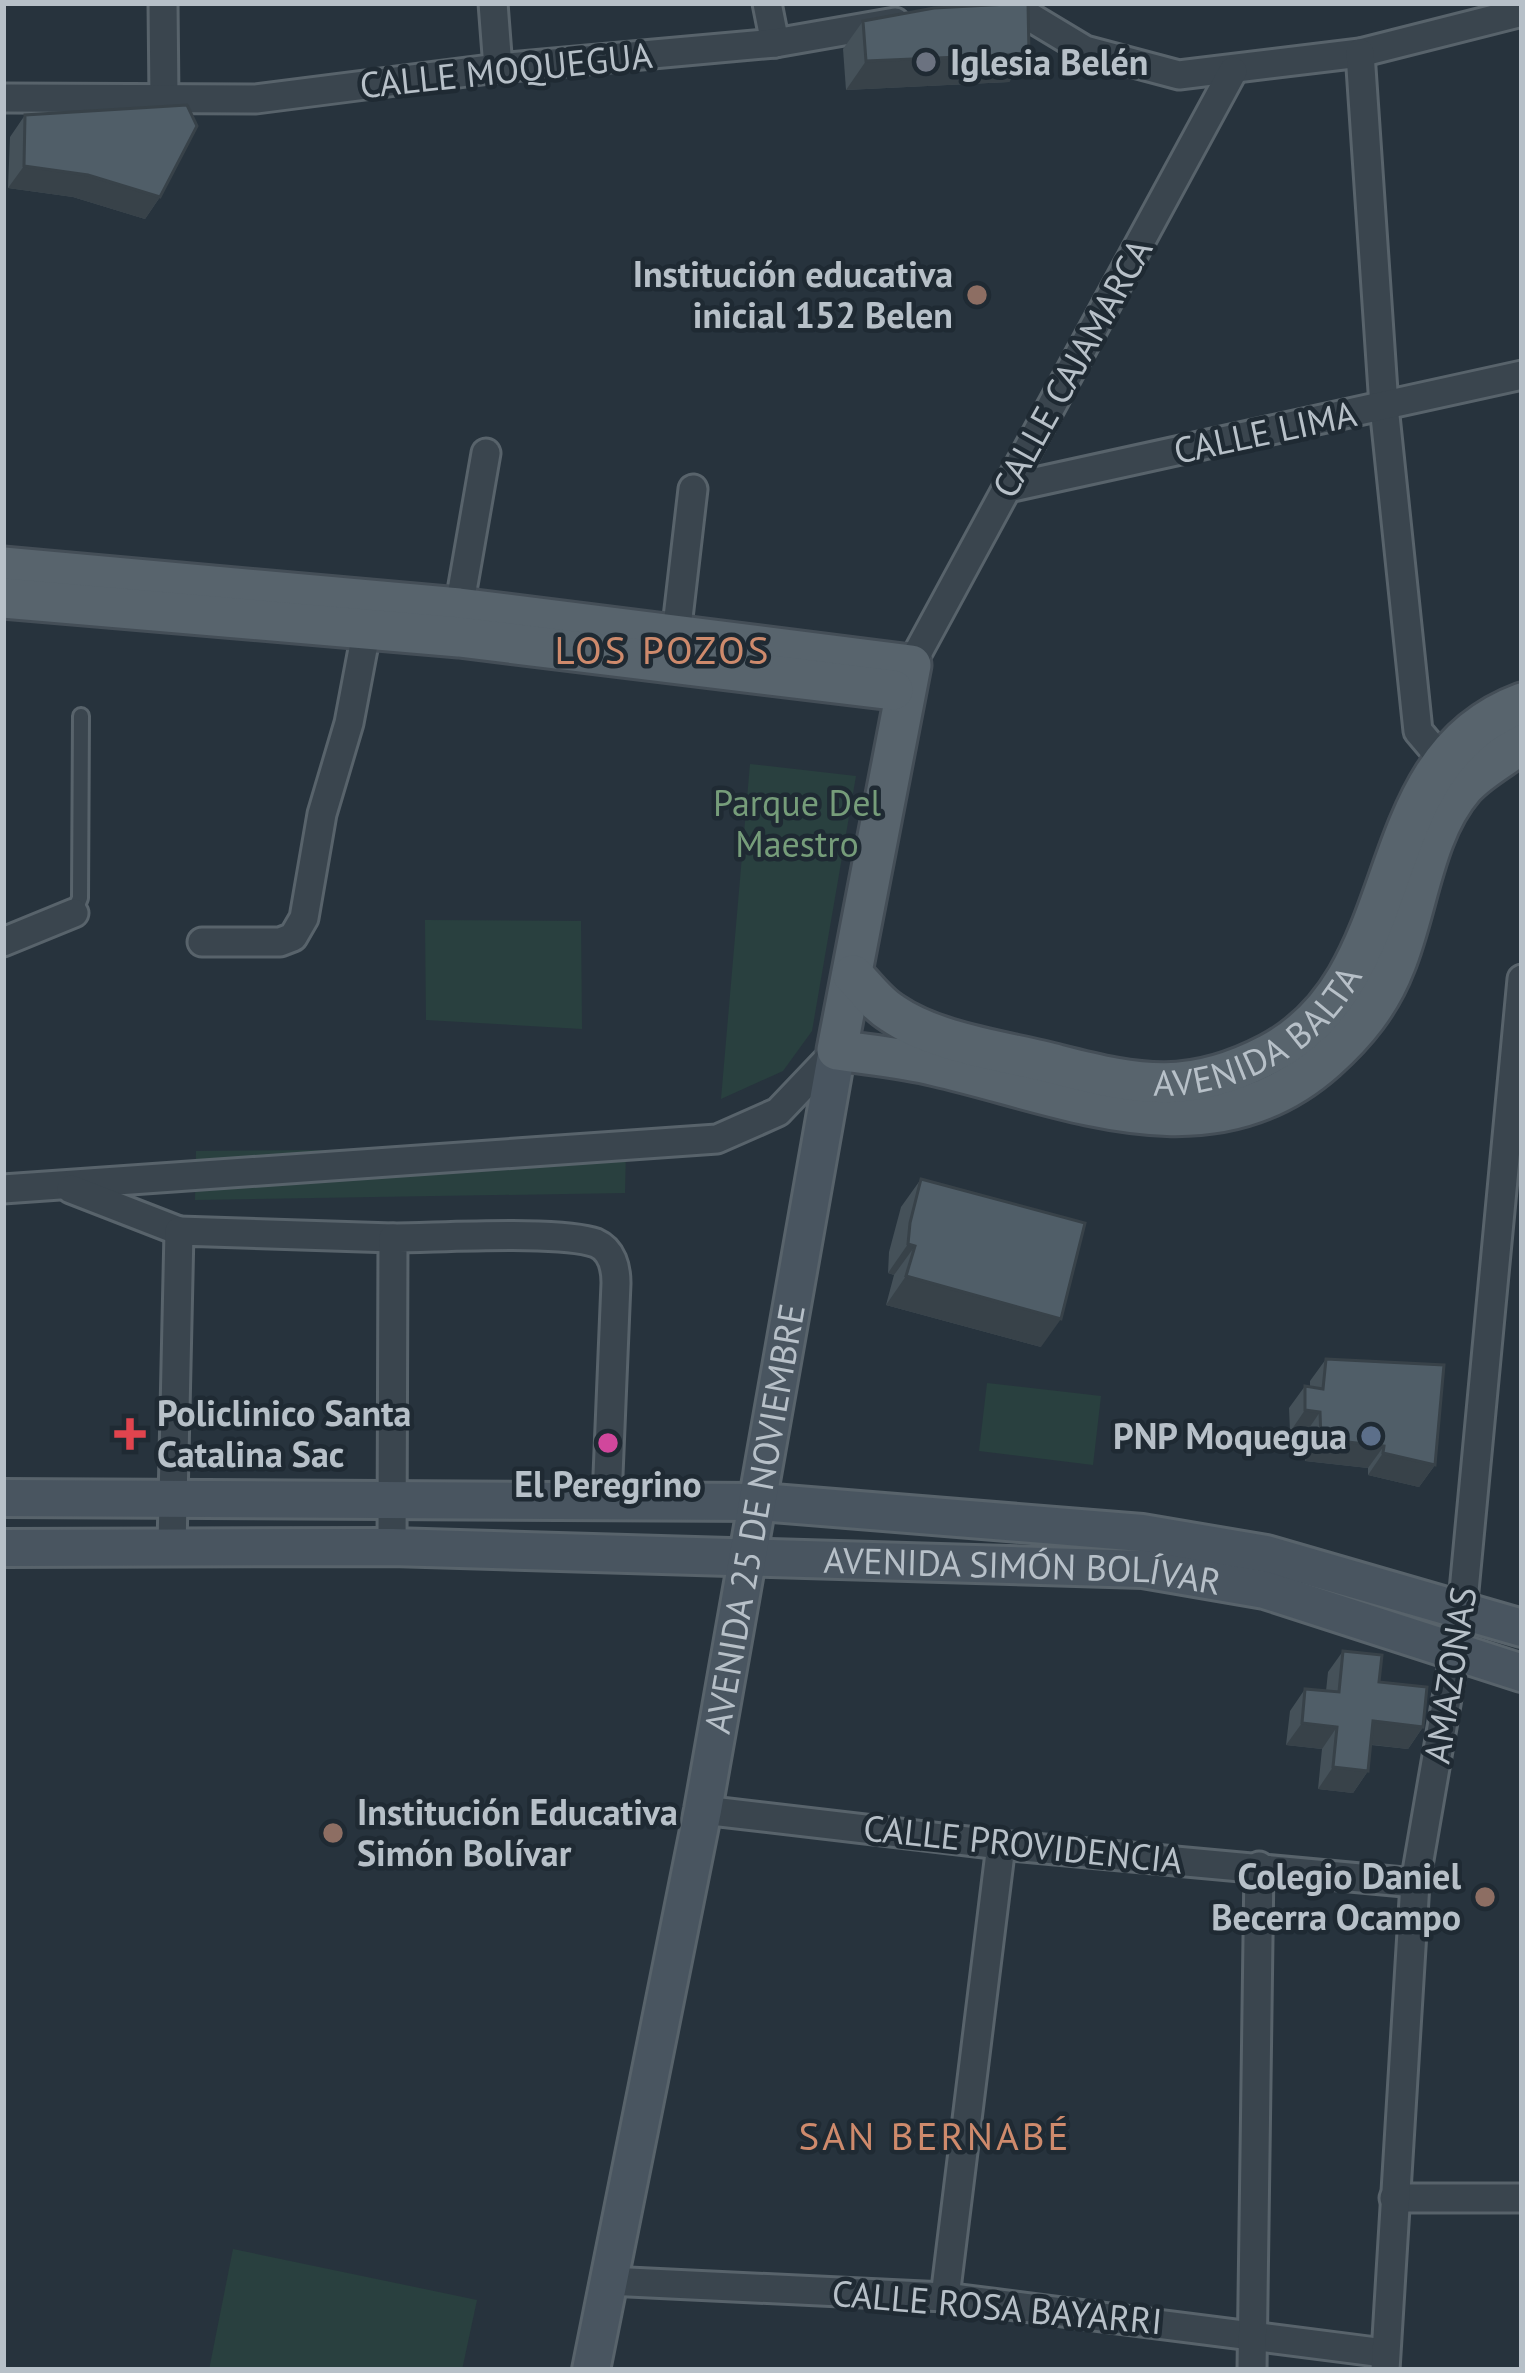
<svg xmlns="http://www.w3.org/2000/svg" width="1525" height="2373" font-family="'PT Sans',sans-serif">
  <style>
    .green { fill: #29403f }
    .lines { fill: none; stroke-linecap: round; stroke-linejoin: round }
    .lane-casing { stroke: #58636b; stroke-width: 20 }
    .street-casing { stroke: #58636b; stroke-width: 33 }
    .secondary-casing { stroke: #58636b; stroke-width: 42 }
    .primary-casing { stroke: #444e57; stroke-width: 45 }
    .lane { stroke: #3a454e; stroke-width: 14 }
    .street { stroke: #3a454e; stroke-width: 27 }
    .secondary { stroke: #495560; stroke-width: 36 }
    .primary { stroke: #58646d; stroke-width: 39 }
    .wall { fill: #455159 }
    .shaded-wall { fill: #384249 }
    .building { fill: #505e68; stroke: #384249; stroke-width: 3 }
    .worship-dot { fill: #6b7280; stroke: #1f2a33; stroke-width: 4.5 }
    .education-dot { fill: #8d6e63; stroke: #1f2a33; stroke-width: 4.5 }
    .health-dot { fill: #e0444e; stroke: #1f2a33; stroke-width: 4.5 }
    .service-dot { fill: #5c6f8a; stroke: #1f2a33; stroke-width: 4.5 }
    .hotel-dot { fill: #d1479c; stroke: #1f2a33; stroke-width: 4.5 }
    .labels { text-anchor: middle; stroke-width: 9; stroke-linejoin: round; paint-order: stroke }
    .poi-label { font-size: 36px; font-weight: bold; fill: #b7c0c8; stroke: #1f2a33; text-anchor: start }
    .street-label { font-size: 36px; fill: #b7c0c8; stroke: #1f2a33 }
    .park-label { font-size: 36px; fill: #769d7a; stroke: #1f2a33 }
    .neighbourhood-label { font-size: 39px; letter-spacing: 3px; fill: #ce8a6c; stroke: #1f2a33 }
  </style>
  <rect width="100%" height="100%" fill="#27333d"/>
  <g class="green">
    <polygon points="750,764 856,776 812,1031 783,1071 721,1099"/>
    <polygon points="425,920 581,921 582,1029 426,1020"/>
    <polygon points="626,1148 625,1193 195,1200 196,1151"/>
    <polygon points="987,1383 1101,1396 1093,1465 979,1451"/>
    <polygon points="233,2249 477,2300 462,2370 209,2370"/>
  </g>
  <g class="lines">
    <defs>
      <polyline id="lane" points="74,913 80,898 81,716"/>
      <g id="street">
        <polyline points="163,3 164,98"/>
        <polyline points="493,3 498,68"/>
        <polyline points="767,3 775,43"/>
        <polyline points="1007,3 1085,50 1179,75 1360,53 1522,12"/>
        <polyline points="1360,53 1384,406 1418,731 1456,776"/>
        <polyline points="3,98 256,99 498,68 775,43 895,22"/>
        <polyline points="1008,488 1522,375"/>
        <polyline points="459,608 486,453"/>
        <polyline points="676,635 693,489"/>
        <polyline points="911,665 1233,71"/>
        <polyline points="3,942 74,913"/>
        <polyline points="202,942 280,942 293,937 304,918 322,814 349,723 370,612"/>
        <polyline points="3,1189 717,1139 778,1112 837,1050"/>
        <polyline points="71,1189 179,1231"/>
        <polyline points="172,1546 179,1231 393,1238"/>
        <path d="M 392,1547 L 393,1238 C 436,1238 561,1230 596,1243 C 612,1250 616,1268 616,1283 L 607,1499"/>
        <polyline points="703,1810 1001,1845 1415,1883"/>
        <polyline points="1394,2198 1522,2198"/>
        <polyline points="608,2281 945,2297 1384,2353"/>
        <polyline points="945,2297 1001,1845"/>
        <polyline points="1252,2370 1259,1866"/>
        <polyline points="1385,2370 1415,1883 1462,1612 1522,979"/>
      </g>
      <g id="secondary">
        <polyline points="3,1498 760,1502 1142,1533 1266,1554 1522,1628"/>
        <path id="s1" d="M 3,1548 L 392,1547 L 1143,1569 L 1265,1590 L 1522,1673"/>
        <path id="s2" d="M 591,2370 L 703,1810 L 837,1050"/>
      </g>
      <g id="primary">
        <path d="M 3,567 L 459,608 L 911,665 L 837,1050 C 870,1055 904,1058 936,1066 C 1067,1096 1210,1164 1326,1060 C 1356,1033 1380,1004 1395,965 C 1418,909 1423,834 1464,787 C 1479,770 1504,757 1522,743"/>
        <polyline points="3,598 459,637 893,690"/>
        <path id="s3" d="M 853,975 C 865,987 877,1004 892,1013 C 937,1044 1005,1051 1058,1065 C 1140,1086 1191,1095 1269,1054 C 1417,976 1363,762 1522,703"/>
      </g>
    </defs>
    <use href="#lane" class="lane-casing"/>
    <use href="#street" class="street-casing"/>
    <use href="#secondary" class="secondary-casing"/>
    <use href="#primary" class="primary-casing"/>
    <use href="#lane" class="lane"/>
    <use href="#street" class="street"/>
    <use href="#secondary" class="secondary"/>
    <use href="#primary" class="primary"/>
  </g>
  <g class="wall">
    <polygon points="863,21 1029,54 1009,82 846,90 843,49"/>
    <polygon points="25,115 160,197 145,219 73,197 8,188 10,137"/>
    <polygon points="921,1179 1041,1347 886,1305 894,1275 888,1273 889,1252 901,1207"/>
    <polygon points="1326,1359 1435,1465 1419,1487 1368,1475 1368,1468 1305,1461 1305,1434 1290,1432 1289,1408 1305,1386 1310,1387 1310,1381"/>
    <polygon points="1343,1651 1423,1727 1408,1749 1371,1745 1368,1771 1353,1793 1318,1789 1322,1749 1286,1745 1290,1711 1305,1689 1326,1691 1328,1672"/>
  </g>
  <g class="shaded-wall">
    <polygon points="1029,54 1009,82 846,90 866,61"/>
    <polygon points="24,166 88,175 160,197 145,219 73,197 8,188"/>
    <polygon points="908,1244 915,1246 894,1275 888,1273"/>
    <polygon points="906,1276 1061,1319 1041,1347 886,1305"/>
    <polygon points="1305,1410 1320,1412 1305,1434 1290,1432"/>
    <polygon points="1321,1439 1384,1446 1368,1468 1305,1461"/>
    <polygon points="1383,1453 1435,1465 1419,1487 1368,1475"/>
    <polygon points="1373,1721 1423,1727 1408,1749 1358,1743"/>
    <polygon points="1302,1723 1337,1727 1322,1749 1286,1745"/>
    <polygon points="1333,1767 1368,1771 1353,1793 1318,1789"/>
  </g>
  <g class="building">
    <polygon points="1028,3 1029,54 866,61 863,21 934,8"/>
    <polygon points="187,105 197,126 160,197 88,175 24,166 25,115"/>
    <polygon points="921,1179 1085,1223 1061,1319 906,1276 915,1246 908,1244 910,1223"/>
    <polygon points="1326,1359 1444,1365 1435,1465 1383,1453 1384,1446 1321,1439 1320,1412 1305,1410 1305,1386 1323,1389"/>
    <polygon points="1343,1651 1382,1655 1379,1682 1427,1687 1423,1727 1373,1721 1368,1771 1333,1767 1337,1727 1302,1723 1305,1689 1339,1692"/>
  </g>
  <circle class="worship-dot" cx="926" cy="62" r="12"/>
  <g class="education-dot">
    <circle cx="977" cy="295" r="12"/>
    <circle cx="333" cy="1833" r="12"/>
    <circle cx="1485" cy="1897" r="12"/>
  </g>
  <path class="health-dot" d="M124 1416h12v12h12v12h-12v12h-12v-12h-12v-12h12z"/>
  <circle class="service-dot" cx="1371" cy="1436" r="12"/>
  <circle class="hotel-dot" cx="608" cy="1443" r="12"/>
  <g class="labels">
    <g class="poi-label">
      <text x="950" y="75">Iglesia Belén</text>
      <text x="953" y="287" text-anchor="end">Institución educativa<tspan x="953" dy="41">inicial 152 Belen</tspan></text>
      <text x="157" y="1426">Policlinico Santa<tspan x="157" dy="41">Catalina Sac</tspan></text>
      <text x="1347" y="1449" text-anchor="end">PNP Moquegua</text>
      <text x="608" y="1497" text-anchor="middle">El Peregrino</text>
      <text x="357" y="1825">Institución Educativa<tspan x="357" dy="41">Simón Bolívar</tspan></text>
      <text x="1461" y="1889" text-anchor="end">Colegio Daniel<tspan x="1461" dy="41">Becerra Ocampo</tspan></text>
    </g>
    <g class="street-label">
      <text transform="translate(506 70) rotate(-6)" y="13">CALLE MOQUEGUA</text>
      <text transform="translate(1072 368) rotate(-61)" y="13">CALLE CAJAMARCA</text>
      <text transform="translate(1265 432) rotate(-12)" y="13">CALLE LIMA</text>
      <text dy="13" stroke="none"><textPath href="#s3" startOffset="447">AVENIDA BALTA</textPath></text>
      <text dy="13" stroke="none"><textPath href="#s2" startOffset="867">AVENIDA 25 DE NOVIEMBRE</textPath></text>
      <text dy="13" stroke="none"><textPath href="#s1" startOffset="1020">AVENIDA SIMÓN BOLÍVAR</textPath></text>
      <text transform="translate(1450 1675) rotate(-81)" y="13">AMAZONAS</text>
      <text transform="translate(1023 1844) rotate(6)" y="13">CALLE PROVIDENCIA</text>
      <text transform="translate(997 2307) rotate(5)" y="13">CALLE ROSA BAYARRI</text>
    </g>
    <g class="park-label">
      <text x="797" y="816">Parque Del<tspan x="797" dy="41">Maestro</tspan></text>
    </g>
    <g class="neighbourhood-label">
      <text x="663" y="664">LOS POZOS</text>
      <text x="935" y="2150">SAN BERNABÉ</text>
    </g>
  </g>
  <rect width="1525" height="2373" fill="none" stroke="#b7c0c8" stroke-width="12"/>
</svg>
